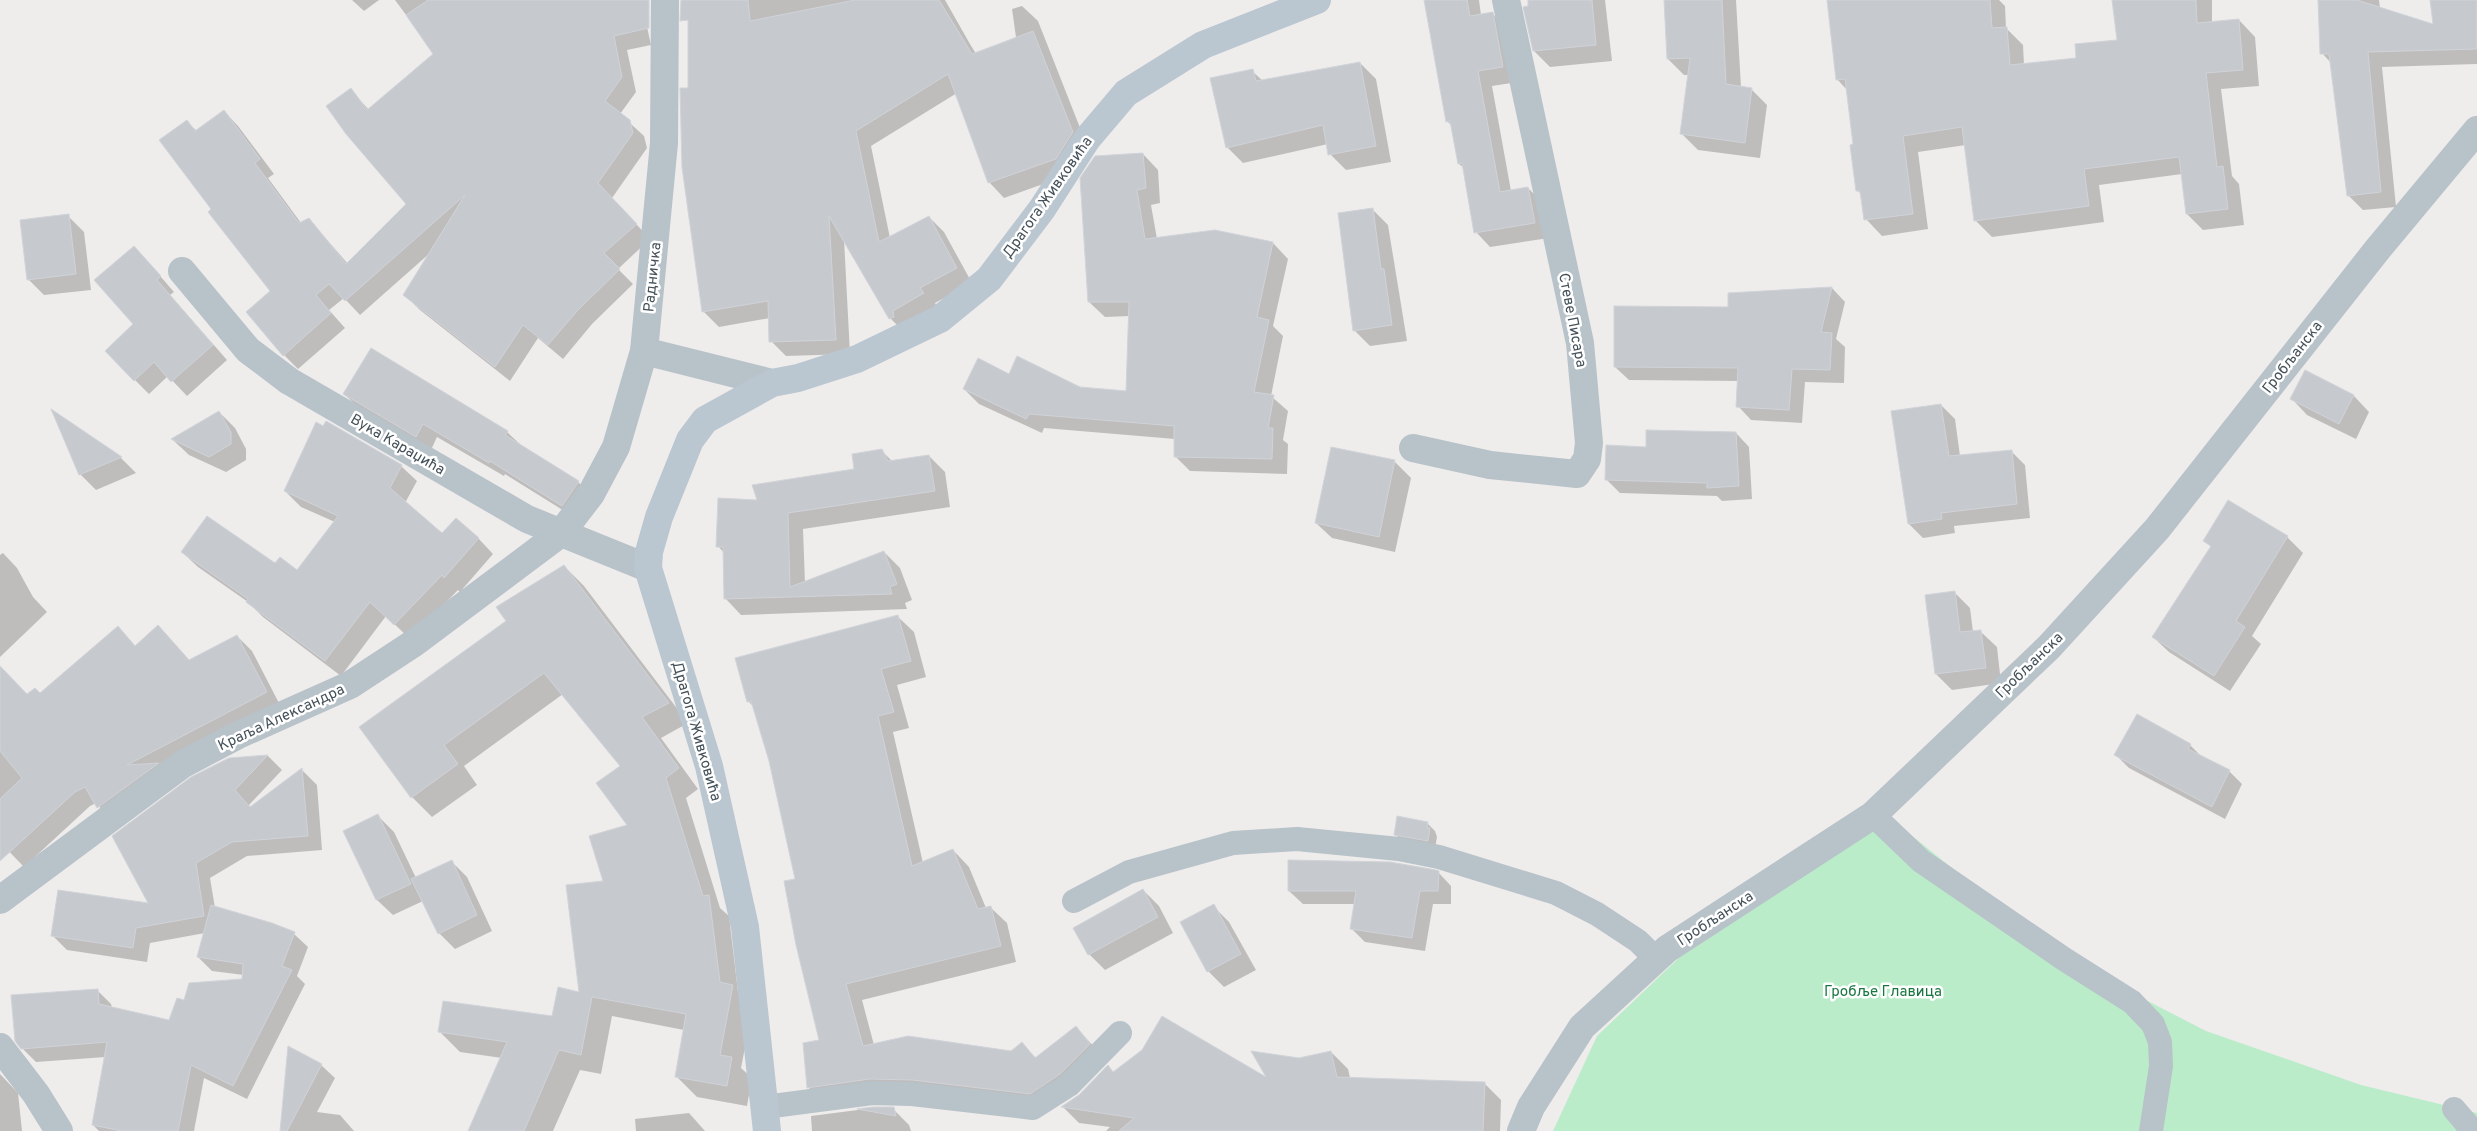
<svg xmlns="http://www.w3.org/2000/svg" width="2477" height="1131" font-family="Overpass,sans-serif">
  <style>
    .green { fill: #bbecca }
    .shadow { fill: #0003 }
    .building { fill: #c6cacf; stroke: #d0d3d8 }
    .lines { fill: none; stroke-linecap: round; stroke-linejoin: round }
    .lane { stroke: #b8c2c9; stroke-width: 24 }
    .street { stroke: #b8c2c9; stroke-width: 28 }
    .secondary { stroke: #bac6d0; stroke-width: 28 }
    .labels { text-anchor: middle; stroke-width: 5; stroke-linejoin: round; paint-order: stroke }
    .street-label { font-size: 15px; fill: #455159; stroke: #fff }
    .park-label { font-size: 15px; fill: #1a7641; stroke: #fff }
  </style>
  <rect width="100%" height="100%" fill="#efecec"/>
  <polygon class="green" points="1891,819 2066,959 2206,1031 2361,1085 2477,1113 2477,1131 1553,1131 1597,1036 1684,953"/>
  <g class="shadow">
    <polygon points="352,0 379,0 364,11"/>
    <polygon points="395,0 641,0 651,45 627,50 636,92 620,114 644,136 647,148 612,198 650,239 618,269 633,284 592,324 563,359 538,338 510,381 420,310 405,295 430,253 360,315 344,298 329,310 345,328 298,369 284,355 272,291 213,210 187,122 197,131 224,111 238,126 274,174 268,178 301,223 309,219 348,264 408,204 351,90 369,110 435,54"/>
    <polygon points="715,0 945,0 970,44 1031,143 1012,9 1022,6 1038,21 1088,148 1071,174 1004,198 989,182 957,93 871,146 890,238 929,217 944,232 972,283 935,303 938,309 905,333 890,318 844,239 850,354 786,356 771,341 770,318 719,327 703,311"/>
    <polygon points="1426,0 1479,0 1481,15 1492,13 1507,28 1518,82 1492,86 1511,191 1528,188 1543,203 1549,238 1490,247 1476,232 1465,169 1459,164 1452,126 1447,121"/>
    <polygon points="1529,0 1605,0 1612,61 1550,67 1534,51"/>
    <polygon points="1666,0 1736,0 1741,87 1751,89 1767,105 1760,158 1698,150 1682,134 1690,75 1684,75 1668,59"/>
    <polygon points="1828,0 1999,0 2005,6 2006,28 2023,45 2024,65 2078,59 2118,41 2113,0 2212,0 2212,23 2239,20 2255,37 2259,86 2221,89 2232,176 2239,184 2244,225 2203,230 2187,214 2182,174 2099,185 2104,222 1992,237 1976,221 1966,145 1918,152 1928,229 1882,236 1866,219 1862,195 1857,190 1855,146 1847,90 1837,79"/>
    <polygon points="2320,0 2379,0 2380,8 2435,26 2440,0 2477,0 2477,64 2382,67 2396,207 2363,210 2348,195 2331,63 2322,53"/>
    <polygon points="1360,63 1376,79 1391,162 1346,170 1330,154 1328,144 1243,163 1227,147 1252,71 1263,81"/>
    <polygon points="1143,154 1158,170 1160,203 1151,205 1157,239 1273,243 1288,259 1273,326 1283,336 1271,396 1288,411 1283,440 1288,444 1287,474 1190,471 1175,456 1175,439 1044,428 1042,433 979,404 964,389 1010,375 1080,388 1127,393 1130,316 1105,317 1089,302"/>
    <polygon points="1372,209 1388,225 1407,341 1370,346 1354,330"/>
    <polygon points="68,216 84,232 91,290 44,295 28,279"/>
    <polygon points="148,262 174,292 170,295 227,360 187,396 168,376 149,394 135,380 134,324"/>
    <polygon points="1832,288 1845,302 1836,339 1845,347 1844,383 1805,382 1802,423 1751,420 1738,406 1739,381 1629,380 1615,367 1730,308"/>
    <polygon points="2305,371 2354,396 2369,412 2356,439 2307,415 2292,399"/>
    <polygon points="344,394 507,432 522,446 578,482 593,496 577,519 505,474 504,476 437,437 431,450 359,408"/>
    <polygon points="1941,405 1955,419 1960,456 2011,451 2025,465 2030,518 1954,526 1955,533 1923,538 1909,524"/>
    <polygon points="54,412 121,458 136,473 96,490 80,474"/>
    <polygon points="219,412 235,428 246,449 246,460 226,472 189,455 173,440"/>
    <polygon points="1736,433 1749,447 1752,499 1722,501 1717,496 1620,493 1607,480 1647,448"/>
    <polygon points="882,451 893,462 929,456 945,472 950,507 803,529 805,583 884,552 900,568 912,600 905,603 907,609 741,615 726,599 724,553 718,546 759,502 855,470"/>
    <polygon points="1395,462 1411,478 1395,552 1332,538 1316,523"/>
    <polygon points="401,466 417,481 405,503 443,535 478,538 493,554 460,592 458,590 410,639 386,616 341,676 263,617 248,602 198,567 182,552 276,565 297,572 335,522 301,507 285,491"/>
    <polygon points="2229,502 2287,537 2303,553 2252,636 2261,644 2230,691 2169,652 2153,637 2211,547 2205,541"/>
    <polygon points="3,553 17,568 33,597 47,612 0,657 0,555"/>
    <polygon points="564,566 584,586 688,723 661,738 698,789 686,798 720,908 729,916 738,992 753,1006 741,1068 752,1078 747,1106 697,1097 677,1077 684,1030 612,1016 601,1074 580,1070 553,1131 470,1131 502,1058 460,1052 440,1032 553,1018 581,993 629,825 621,766 563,694 464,766 477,785 432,817 412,797 508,621"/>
    <polygon points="1954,592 1970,608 1973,632 1981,632 1997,647 2001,683 1952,690 1936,674"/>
    <polygon points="897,616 914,632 926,677 897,685 909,728 893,732 923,863 953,850 969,867 986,908 990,907 1007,923 1016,962 862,1000 874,1045 1012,1052 1022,1044 1037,1059 1076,1027 1106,1060 1046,1109 824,1103 808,1087 820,1040 797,880 770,761 755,708 748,701"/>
    <polygon points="158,627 190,661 237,636 252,651 281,707 113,822 96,803 90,806 24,867 0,842 0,668 27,695 40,695 118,628 136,647"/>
    <polygon points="2138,716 2190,745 2203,758 2229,771 2242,784 2225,819 2129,768 2116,755"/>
    <polygon points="268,756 282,770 249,805 251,807 302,770 317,785 322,850 247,856 210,878 215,908 294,934 308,947 297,976 305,984 247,1099 204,1078 194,1131 99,1131 93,1125 106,1057 36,1062 22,1048 97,990 111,1004 112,1008 170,1021 185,1002 244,980 244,975 212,971 198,957 205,933 150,943 147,962 67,950 52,935 150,905 229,759"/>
    <polygon points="378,816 394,832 416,878 451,861 467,877 492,931 455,949 439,933 423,901 393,915 377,900"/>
    <polygon points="1428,824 1435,831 1437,837 1435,848 1403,842 1395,834"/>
    <polygon points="1438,872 1451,886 1451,904 1433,904 1425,951 1365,942 1351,928 1355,904 1303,904 1289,891"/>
    <polygon points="1143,890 1159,906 1173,933 1105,970 1089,954 1075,928"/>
    <polygon points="1213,906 1229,922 1256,970 1224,987 1208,971"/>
    <polygon points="1331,1052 1348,1069 1350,1078 1484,1083 1501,1100 1500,1131 1106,1131 1110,1127 1079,1123 1063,1107 1114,1073 1269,1080 1299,1060"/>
    <polygon points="321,1065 335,1078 317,1112 340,1115 354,1131 281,1131"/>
    <polygon points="0,1074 18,1093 22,1131 0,1131"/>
    <polygon points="873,1108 893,1109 909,1125 911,1131 812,1131 811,1116"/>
    <polygon points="689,1113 705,1131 636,1131 635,1119"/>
  </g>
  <g class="building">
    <polygon points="428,0 649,0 649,28 614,36 622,77 605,101 630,120 633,133 598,183 637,224 604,253 620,269 578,310 548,345 523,325 495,367 403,295 465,195 345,301 329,284 316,295 331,313 283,356 246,312 270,291 208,212 211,209 159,140 187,120 195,131 224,110 260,159 255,163 299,223 309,218 346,264 406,204 346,134 326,106 351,88 367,110 433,54 406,15"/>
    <polygon points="681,0 748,0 750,21 855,0 939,0 972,54 1033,31 1073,132 1056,159 988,183 948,74 856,131 879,242 929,216 957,268 920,288 924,293 893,311 894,317 889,319 829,216 836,340 769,342 768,301 702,312 682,167 680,88 688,88 688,20 680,21"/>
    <polygon points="1424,0 1467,0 1470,16 1493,12 1503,67 1478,71 1500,192 1528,187 1535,223 1474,233 1462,163 1458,164 1450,121 1446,122"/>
    <polygon points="1528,0 1592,0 1596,45 1533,51 1523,7 1528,6"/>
    <polygon points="1664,0 1722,0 1726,84 1752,88 1745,143 1680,134 1690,58 1667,59"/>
    <polygon points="1827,0 1990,0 1992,28 2007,27 2010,65 2076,58 2075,44 2117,40 2112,0 2196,0 2197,23 2239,19 2243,70 2206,73 2217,167 2223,166 2228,209 2186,214 2179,157 2084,169 2089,206 1974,221 1962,127 1903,136 1913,214 1864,220 1860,191 1856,191 1850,145 1853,144 1845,79 1836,80"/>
    <polygon points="2318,0 2357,0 2433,24 2430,0 2477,0 2477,49 2368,52 2381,192 2347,196 2329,54 2320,54"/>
    <polygon points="1360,62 1376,146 1328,155 1323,125 1226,148 1210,78 1253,69 1256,81"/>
    <polygon points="1143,153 1146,188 1137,190 1145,239 1215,230 1273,242 1257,317 1269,320 1254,392 1274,395 1268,428 1273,428 1272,459 1174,457 1174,426 1029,414 1026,419 963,389 978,358 1009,374 1017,356 1080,387 1126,391 1129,302 1088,302 1080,178 1095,156"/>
    <polygon points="1373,208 1381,269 1384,269 1392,325 1353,331 1338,213"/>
    <polygon points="69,214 76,274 27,280 20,220"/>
    <polygon points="134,246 161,276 157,280 213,345 171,382 154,362 134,381 105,351 133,324 94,280"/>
    <polygon points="1832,287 1821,332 1832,333 1830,370 1792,369 1789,410 1736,407 1738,368 1614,367 1614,306 1728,307 1728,293"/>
    <polygon points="371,348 508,431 505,435 579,481 562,506 490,461 489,463 423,424 416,437 343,394"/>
    <polygon points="2305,370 2354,395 2339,424 2290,399"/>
    <polygon points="1941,404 1949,456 2012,450 2017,504 1941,513 1942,519 1908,524 1891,411"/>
    <polygon points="51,409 122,457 79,475"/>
    <polygon points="219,411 231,432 231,444 209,457 171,439"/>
    <polygon points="326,421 402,465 390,488 442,533 456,518 479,538 444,578 442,575 394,625 370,602 325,661 246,602 248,599 181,552 207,516 275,563 280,557 297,570 338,516 284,491 316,422 323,426"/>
    <polygon points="1646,430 1736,432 1739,486 1707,488 1707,483 1605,480 1606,445 1646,447"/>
    <polygon points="1331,447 1395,460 1379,537 1315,523"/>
    <polygon points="882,449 888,461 929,455 935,491 788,513 790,587 884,551 897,584 890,587 892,594 724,599 723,547 716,547 718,498 757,500 752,485 854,469 852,454"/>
    <polygon points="2228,500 2288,536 2236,621 2245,627 2214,676 2152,637 2211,546 2203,541"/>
    <polygon points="564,565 669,703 642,717 679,768 666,778 703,896 709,895 720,982 733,985 720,1055 732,1057 727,1086 675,1077 686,1014 592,997 581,1055 559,1050 524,1131 468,1131 507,1042 438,1032 443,1001 552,1016 558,987 579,992 566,885 603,881 589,836 627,825 596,783 620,766 544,673 444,745 458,764 411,798 359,727 506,621 496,607"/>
    <polygon points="1955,591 1960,632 1981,630 1986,668 1935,674 1925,595"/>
    <polygon points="898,615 911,661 881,669 894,712 878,716 912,866 953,849 978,909 991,906 1001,946 846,984 863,1046 908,1036 1011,1051 1022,1042 1035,1058 1076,1026 1090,1044 1060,1074 1030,1094 912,1080 870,1079 807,1088 803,1043 819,1040 796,945 784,881 795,879 769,761 751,701 747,702 735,658"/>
    <polygon points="158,625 189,660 237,635 267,692 127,765 159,763 97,808 85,787 75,792 0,861 0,799 22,778 0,751 0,666 27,694 35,688 40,693 118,626 135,646"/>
    <polygon points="2137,714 2191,744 2188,749 2230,770 2212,807 2114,755"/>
    <polygon points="268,755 235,790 250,807 302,768 308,836 232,842 196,863 204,916 136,928 133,948 51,936 58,890 148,903 112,836 191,777 229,758"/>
    <polygon points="378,814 411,884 376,900 343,831"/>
    <polygon points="1397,816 1428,822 1427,828 1430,828 1428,841 1394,835"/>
    <polygon points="452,860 477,915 438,934 411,879"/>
    <polygon points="1288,860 1390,862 1436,870 1439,871 1438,891 1420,891 1412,938 1350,929 1356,891 1288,891"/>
    <polygon points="1143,889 1158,917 1088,955 1073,928"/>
    <polygon points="1214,904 1241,954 1207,972 1180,922"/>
    <polygon points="211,905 272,923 295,932 282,966 292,970 233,1086 191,1065 178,1131 122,1131 92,1125 107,1042 21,1049 15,1041 11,995 98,989 99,1004 169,1020 177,998 184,1000 189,983 242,979 243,964 197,957"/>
    <polygon points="1162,1016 1266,1077 1251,1051 1299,1058 1331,1051 1337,1077 1485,1082 1483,1131 1119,1131 1134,1118 1061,1107 1079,1095 1108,1065 1113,1072 1142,1050"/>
    <polygon points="288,1046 322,1064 287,1131 280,1131"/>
    <polygon points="873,1107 894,1107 896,1116 857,1109"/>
  </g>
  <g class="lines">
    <g class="lane">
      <polyline points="1873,815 1921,861 2064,959 2132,1002 2153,1024 2160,1042 2161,1066 2151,1131"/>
      <polyline points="1074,901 1129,872 1233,843 1297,839 1399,849 1439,857 1556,893 1597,914 1638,941 1656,959"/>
      <polyline points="765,1107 872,1093 912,1094 1033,1108 1069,1085 1120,1033"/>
      <polyline points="2454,1109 2467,1124 2469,1131"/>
    </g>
    <g class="street">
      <polyline points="182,271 248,350 289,381 527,519 648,568"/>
      <polyline points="644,351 772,383"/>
      <polyline points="1413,448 1490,465 1577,474 1587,459 1589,443 1580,343 1506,0"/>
      <polyline points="0,900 183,764 238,735 350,685 414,643 561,533 591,494 616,447 644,351 664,143 665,0"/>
      <polyline points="0,1047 36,1094 59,1131"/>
      <polyline points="1521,1131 1531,1107 1582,1027 1667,949 1873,815 2049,647 2157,529 2377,250 2477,130"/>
    </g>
    <polyline class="secondary" points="767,1131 745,927 709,766 648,568 649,552 659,517 690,440 705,420 772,383 798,378 857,359 940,319 989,279 1042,209 1087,139 1126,93 1203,45 1317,0"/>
  </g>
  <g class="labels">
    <g class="street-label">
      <text transform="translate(1047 197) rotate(-55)" y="5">Драгога Живковића</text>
      <text transform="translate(652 277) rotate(-84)" y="5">Радничка</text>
      <text transform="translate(1573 320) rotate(79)" y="5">Стеве Писара</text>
      <text transform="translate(2292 357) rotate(-52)" y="5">Гробљанска</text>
      <text transform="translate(398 444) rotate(30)" y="5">Вука Караџића</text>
      <text transform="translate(2029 665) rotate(-44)" y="5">Гробљанска</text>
      <text transform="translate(281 717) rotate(-25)" y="5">Краља Александра</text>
      <text transform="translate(697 731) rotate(74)" y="5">Драгога Живковића</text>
      <text transform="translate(1715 918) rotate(-33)" y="5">Гробљанска</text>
    </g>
    <g class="park-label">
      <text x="1883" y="996">Гробље Главица</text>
    </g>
  </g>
</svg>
